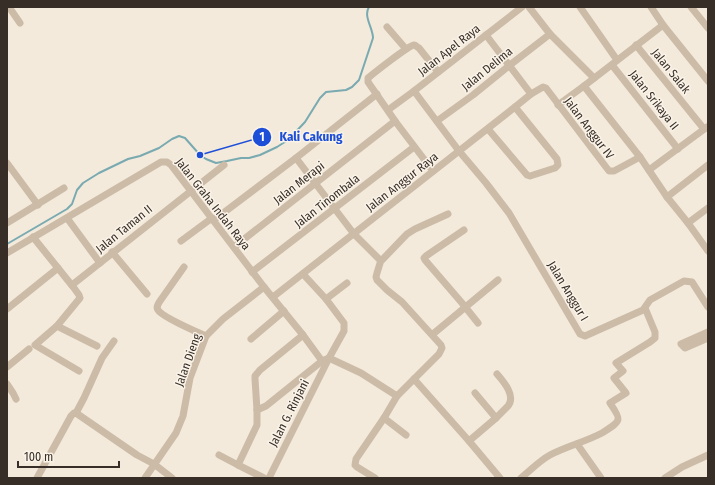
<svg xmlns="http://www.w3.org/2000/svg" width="715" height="485" font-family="'Fira Sans Condensed',sans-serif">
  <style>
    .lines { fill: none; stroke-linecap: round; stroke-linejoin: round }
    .stream { stroke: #79aab1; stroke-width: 2 }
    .minor { stroke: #cbbba7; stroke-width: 7 }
    .labels { text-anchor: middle; stroke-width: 3; stroke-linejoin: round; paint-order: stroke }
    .street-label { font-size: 12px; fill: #372e28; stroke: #faf3e8 }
    .leader { fill: none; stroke: #1d4ed8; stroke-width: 1.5 }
    .callout-dot { fill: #1d4ed8; stroke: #faf3e8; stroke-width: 1.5 }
    .mark-label { font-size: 12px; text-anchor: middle; font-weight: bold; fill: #fff }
    .callout-label { font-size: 13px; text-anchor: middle; font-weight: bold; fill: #1d4ed8; stroke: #faf3e8; stroke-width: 3; stroke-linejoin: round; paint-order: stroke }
  </style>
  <rect width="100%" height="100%" fill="#f3eadb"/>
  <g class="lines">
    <path class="stream" d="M 7,244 L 67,209 L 72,204 L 77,190 L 83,183 L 99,173 L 128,159 L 140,156 L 159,148 L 172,139 L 179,136 L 185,138 L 200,155 L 206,159 L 216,163 L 227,161 L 241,158 L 249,158 L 260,155 L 277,147 L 288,140 L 305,122 L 320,98 L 326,92 L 346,90 L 352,87 L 359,80 L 373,38 C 373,28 363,16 369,7"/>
    <g class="minor">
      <polyline points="9,7 20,23"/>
      <polyline points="529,7 550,34 594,78"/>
      <polyline points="580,7 617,60"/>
      <polyline points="651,7 663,25 708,81"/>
      <polyline points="691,7 708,28"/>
      <polyline points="387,27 406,49"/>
      <polyline points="486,35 531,94"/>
      <polyline points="636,45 704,129"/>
      <polyline points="612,65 678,149"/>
      <polyline points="584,86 640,157 667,197 688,223 708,251"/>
      <polyline points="414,91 459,151 486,183 509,213 580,334 585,336 643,310 650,300 684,281 692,282 708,307"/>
      <polyline points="558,105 584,86 663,25"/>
      <polyline points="388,110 414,91 522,7"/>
      <polyline points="437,121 473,95 510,65 550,34"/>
      <polyline points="488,129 527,175 530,176 555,168 558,165 557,159 515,107"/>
      <polyline points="296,158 354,234 379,259 382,260 407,234 415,229 448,214"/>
      <polyline points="7,163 38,205"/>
      <polyline points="649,170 707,127"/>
      <path d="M 433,171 L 395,121 L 368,82 L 368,78 C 374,73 408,46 414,45 C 416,45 417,47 419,48 L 438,72"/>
      <polyline points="667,197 708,165"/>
      <polyline points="67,218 100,263"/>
      <polyline points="214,220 296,158 377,94"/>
      <polyline points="7,223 64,188"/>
      <polyline points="688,223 708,208"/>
      <polyline points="464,230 426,256 424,258 425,260 462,303 478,323"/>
      <polyline points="33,237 74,288 79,295 80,298 57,326 35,345 79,371"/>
      <polyline points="181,241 212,218"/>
      <polyline points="234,247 395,121"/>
      <polyline points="112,252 147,294"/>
      <polyline points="7,253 161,162 167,162 171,165 264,287 303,335 322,361 329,358"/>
      <polyline points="381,260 377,273 376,277 377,280 387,290 402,302 441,345 442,348 439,354 414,379 469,441 500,478"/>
      <path d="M 184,267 L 160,301 C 158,304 156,307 158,310 C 162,317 197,332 206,336"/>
      <polyline points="252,272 414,147"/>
      <polyline points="72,285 224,165"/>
      <polyline points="273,297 515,107 531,94 543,87 546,88 609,171 614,171 640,157"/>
      <polyline points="326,299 347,283"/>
      <polyline points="7,309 58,268"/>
      <polyline points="57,326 97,346"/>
      <polyline points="708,332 681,344 685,348 708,338"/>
      <polyline points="433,334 498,280"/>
      <polyline points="251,339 284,311"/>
      <polyline points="329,358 361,373 397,396"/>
      <polyline points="7,367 29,349"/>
      <polyline points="7,384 13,393 16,399"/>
      <polyline points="257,410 266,406 322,361"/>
      <polyline points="76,413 84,398 102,358 114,341"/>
      <polyline points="384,418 406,435"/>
      <path d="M 496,418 C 500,414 504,410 508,406 C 516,396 504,382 497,374"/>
      <polyline points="469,441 496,418 475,393"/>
      <polyline points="577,444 601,478"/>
      <polyline points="219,455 238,465"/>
      <polyline points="37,478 71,416 74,413 76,413 137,455 154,464 172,478"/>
      <polyline points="145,478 176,433 183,416 190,378 206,336 223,319 264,287"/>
      <polyline points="264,478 238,465 257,425 257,410 255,379 255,376 260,370 303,335"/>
      <polyline points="269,478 329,358 344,331 344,323 326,299 303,274"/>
      <polyline points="375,478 357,467 355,465 356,459 384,418 397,396 414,379"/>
      <path d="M 521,478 C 531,470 539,461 550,455 C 567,446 585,442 602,433 C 606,430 618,424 618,419 C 619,416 612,406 610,403 L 626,393 L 614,378 L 623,371 L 616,363 L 650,342 L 655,338 L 655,332 L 645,308"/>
      <polyline points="665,478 682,467 708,455"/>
    </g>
  </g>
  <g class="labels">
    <g class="street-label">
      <text transform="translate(449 50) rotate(-38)" y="4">Jalan Apel Raya</text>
      <text transform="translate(487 69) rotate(-39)" y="4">Jalan Delima</text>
      <text transform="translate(671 71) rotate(51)" y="4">Jalan Salak</text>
      <text transform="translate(654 100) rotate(52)" y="4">Jalan Srikaya II</text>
      <text transform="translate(589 128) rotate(53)" y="4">Jalan Anggur IV</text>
      <text transform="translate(402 182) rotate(-38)" y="4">Jalan Anggur Raya</text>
      <text transform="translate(299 183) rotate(-38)" y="4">Jalan Merapi</text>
      <text transform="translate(327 201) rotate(-38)" y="4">Jalan Tinombala</text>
      <text transform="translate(213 204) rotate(52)" y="4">Jalan Graha Indah Raya</text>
      <text transform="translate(124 229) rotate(-39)" y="4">Jalan Taman II</text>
      <text transform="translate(568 291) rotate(59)" y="4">Jalan Anggur I</text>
      <text transform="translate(188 360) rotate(-70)" y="4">Jalan Dieng</text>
      <text transform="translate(289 413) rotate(-63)" y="4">Jalan G. Rinjani</text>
    </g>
  </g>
  <path class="leader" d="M200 155L262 137"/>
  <g class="callout-dot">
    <circle cx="200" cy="155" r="4"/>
    <circle cx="262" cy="137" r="10"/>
  </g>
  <g class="mark-label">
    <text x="262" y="141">1</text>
  </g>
  <g class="callout-label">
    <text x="311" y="141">Kali Cakung</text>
  </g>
  <rect width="715" height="485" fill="none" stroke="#372e28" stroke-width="16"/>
  <path d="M18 461v6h101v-6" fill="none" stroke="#372e28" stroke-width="2"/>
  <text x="24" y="461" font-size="12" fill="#372e28" stroke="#faf3e8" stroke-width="3" paint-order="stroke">100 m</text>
</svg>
